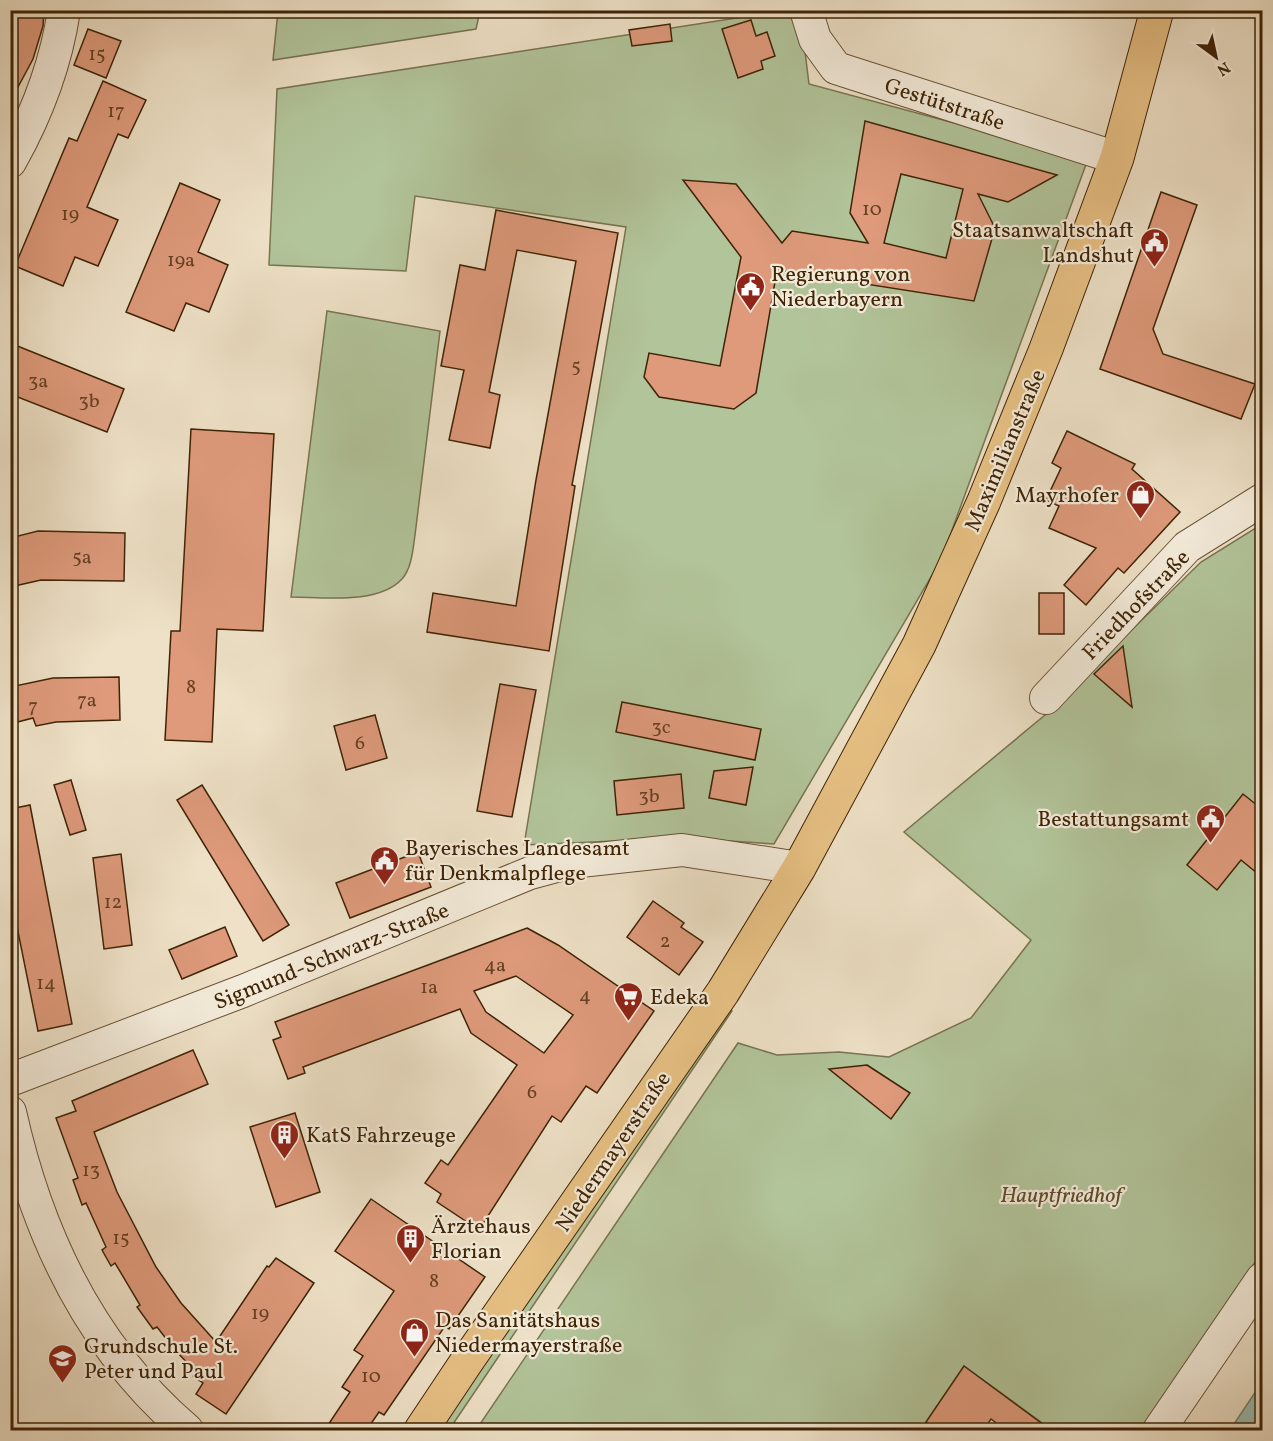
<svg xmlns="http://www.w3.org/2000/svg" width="1273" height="1441" font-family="Vollkorn,serif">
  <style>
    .green { fill: #b2c49a; stroke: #787450; stroke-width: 1.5 }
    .water { fill: #99beb3; stroke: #75806d; stroke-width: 1.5 }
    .building { fill: #de9a7b; stroke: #3e2305; stroke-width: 1.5; fill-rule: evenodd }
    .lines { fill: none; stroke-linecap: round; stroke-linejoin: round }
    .minor-casing { stroke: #6a5236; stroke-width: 34 }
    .major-casing { stroke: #3e2305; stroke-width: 35 }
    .minor { stroke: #f4ecdb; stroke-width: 32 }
    .major { stroke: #e7c084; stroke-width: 33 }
    .labels { text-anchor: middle; stroke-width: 4.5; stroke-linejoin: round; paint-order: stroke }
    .number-label { font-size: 20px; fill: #664122 }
    .street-label { font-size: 22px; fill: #3e2305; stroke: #f4ecdb }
    .poi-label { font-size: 22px; fill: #3e2305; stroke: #f4ecdb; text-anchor: start }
    .park-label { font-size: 22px; font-style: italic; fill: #5b4b2a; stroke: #f4ecdb }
  </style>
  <rect width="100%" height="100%" fill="#eee1c7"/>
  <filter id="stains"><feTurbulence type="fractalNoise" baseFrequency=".00333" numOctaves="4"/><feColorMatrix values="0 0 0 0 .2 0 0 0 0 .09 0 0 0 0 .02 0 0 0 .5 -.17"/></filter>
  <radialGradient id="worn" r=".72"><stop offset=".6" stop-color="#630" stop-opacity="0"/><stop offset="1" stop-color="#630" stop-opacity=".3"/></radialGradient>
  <g class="green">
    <polygon points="278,11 278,10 480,11 476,29 273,60"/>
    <polygon points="782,11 800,11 809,84 1088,159 941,560 774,844 684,838 524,845 626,227 415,196 406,271 269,265 277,89"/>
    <path d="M 327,311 L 440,331 L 415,535 C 413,548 412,568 402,579 C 378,605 323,597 291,597 Z"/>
    <polygon points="1262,524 1262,1252 1141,1430 1052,1430 964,1366 926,1422 937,1430 476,1430 738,1043 777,1055 839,1052 889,1057 971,1018 1031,940 904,832 1045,715 1201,562"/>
    <polygon points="728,1008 732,1011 449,1430 439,1430"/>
  </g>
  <polygon class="water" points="1262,1382 1262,1430 1230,1430"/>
  <g class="building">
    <polygon points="10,10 44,10 43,26 33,59 10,102"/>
    <polygon points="751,20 756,36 767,32 775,56 761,61 763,69 738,78 722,29"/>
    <polygon points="670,24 672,41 632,46 629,30"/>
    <polygon points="88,29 121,41 106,78 74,65"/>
    <polygon points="103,81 146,100 128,138 118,134 87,207 118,220 98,266 75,257 63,286 15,266 69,138 77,141"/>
    <path d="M 865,121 L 1057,175 L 1008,202 L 978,194 L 995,228 L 974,301 L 777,270 L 756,393 L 734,409 L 659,397 L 644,377 L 649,353 L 720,366 L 741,257 L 683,180 L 736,184 L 782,243 L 792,231 L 868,243 L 850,213 ZM 901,174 L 963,189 L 946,258 L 884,243 Z"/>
    <polygon points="180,183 220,200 198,252 228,265 209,312 186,303 174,331 126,312"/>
    <polygon points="1161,192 1197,205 1153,329 1163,354 1255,384 1241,419 1100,369"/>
    <polygon points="496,210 618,233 572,485 575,486 549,651 427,632 433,593 516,606 536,480 576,261 517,250 489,392 500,395 490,448 449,440 464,370 441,366 460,265 485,270"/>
    <polygon points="10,343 124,389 107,432 10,394"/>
    <polygon points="191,429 274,434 263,631 217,629 212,742 165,740 171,631 180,631"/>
    <polygon points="1067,431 1135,464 1132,469 1180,512 1124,573 1118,568 1086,605 1064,585 1096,548 1049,528 1059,506 1046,500 1061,468 1052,463"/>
    <polygon points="38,531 125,533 124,581 41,580 10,587 10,538"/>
    <rect x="1039" y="593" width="25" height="41"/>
    <polygon points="1123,646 1132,707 1094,674"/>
    <polygon points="119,677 120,720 56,722 36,726 33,718 10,724 10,687 53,678"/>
    <polygon points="500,684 536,690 512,817 477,811"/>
    <polygon points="622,702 761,729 755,760 616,732"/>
    <polygon points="375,715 387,758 346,770 334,726"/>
    <polygon points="753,767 746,805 709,798 714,771"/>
    <polygon points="681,774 684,808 617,815 614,781"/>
    <polygon points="71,780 86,830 70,835 54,785"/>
    <polygon points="202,785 289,925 263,941 177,800"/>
    <polygon points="1243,794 1263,810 1263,878 1241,860 1217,890 1187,865"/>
    <polygon points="30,805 72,1024 38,1031 10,892 10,809"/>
    <polygon points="418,852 431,887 350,918 336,883"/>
    <polygon points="121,854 132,945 104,949 93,858"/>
    <polygon points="653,901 684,923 681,927 703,942 679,975 627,937"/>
    <polygon points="225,927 237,956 182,979 169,950"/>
    <path d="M 527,928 L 558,945 L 654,1011 L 597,1093 L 586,1086 L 561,1122 L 552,1116 L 479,1230 L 437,1202 L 441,1194 L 425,1183 L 441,1160 L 448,1165 L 517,1065 L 471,1033 L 460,1009 L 303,1067 L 305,1073 L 288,1079 L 273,1040 L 281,1037 L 275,1022 ZM 516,976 L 573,1015 L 544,1053 L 486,1012 L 474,991 Z"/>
    <polygon points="193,1050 208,1084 94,1132 117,1192 156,1267 181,1303 216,1342 267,1266 269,1267 276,1258 314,1283 226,1414 196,1394 203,1383 193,1376 196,1372 175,1350 157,1327 153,1329 137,1307 140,1305 115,1263 111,1266 102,1250 106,1247 86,1203 82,1205 73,1180 78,1178 56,1118 76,1111 72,1101"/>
    <polygon points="867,1065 910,1093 891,1119 829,1069"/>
    <polygon points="295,1113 320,1192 276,1207 250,1127"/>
    <polygon points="371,1199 485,1277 449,1329 445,1326 384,1415 379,1412 366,1431 324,1431 350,1392 342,1387 363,1356 354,1350 394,1291 335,1251"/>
    <polygon points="964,1366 1052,1431 1007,1431 991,1419 983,1431 937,1431 926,1422"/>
  </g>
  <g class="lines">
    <defs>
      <g id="minor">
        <polyline points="806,10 815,39 836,68 1117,158"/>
        <path d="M 10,162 C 37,114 56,65 64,10"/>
        <polyline points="1046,698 1187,547 1262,500"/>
        <polyline points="10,1080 243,991 530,873 571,862 682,850 799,868"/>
        <path d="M 10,1112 C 37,1234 91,1348 187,1430"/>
        <polyline points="1159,1430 1262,1279"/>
      </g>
      <polyline id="major" points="421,1430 467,1361 723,992 799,868 919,645 984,501 1046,349 1117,158 1157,10"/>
    </defs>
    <use href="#minor" class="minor-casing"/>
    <use href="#major" class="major-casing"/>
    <use href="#minor" class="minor"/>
    <use href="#major" class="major"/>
  </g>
  <defs>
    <symbol id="civic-pin" viewBox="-11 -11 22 30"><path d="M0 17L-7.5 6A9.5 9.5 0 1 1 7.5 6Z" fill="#8f2418" stroke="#f4ecdb"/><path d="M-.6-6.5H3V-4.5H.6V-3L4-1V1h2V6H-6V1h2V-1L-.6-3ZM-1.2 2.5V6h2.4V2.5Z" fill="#fff"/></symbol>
    <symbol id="shop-pin" viewBox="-11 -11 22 30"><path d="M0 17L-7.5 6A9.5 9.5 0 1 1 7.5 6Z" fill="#8f2418" stroke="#f4ecdb"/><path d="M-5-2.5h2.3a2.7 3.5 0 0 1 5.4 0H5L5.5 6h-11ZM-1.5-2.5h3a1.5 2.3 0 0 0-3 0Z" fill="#fff"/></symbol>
    <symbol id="supermarket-pin" viewBox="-11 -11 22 30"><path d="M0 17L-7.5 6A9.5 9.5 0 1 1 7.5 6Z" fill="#8f2418" stroke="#f4ecdb"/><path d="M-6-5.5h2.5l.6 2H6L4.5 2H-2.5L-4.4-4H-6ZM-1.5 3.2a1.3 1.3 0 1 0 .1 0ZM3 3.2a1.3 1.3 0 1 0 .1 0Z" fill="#fff"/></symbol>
    <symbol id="building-pin" viewBox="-11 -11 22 30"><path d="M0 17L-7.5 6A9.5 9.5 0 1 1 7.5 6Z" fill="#8f2418" stroke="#f4ecdb"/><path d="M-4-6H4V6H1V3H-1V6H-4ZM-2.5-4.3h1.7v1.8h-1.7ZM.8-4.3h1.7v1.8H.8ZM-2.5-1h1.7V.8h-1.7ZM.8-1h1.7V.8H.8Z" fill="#fff"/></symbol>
    <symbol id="school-pin" viewBox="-11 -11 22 30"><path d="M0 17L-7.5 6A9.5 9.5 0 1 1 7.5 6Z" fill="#8f2418" stroke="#f4ecdb"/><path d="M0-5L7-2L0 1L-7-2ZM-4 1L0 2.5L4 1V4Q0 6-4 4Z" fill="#fff"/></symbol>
  </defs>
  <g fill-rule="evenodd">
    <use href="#civic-pin" x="1138" y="226" width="33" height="45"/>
    <use href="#civic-pin" x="734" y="270" width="33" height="45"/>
    <use href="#shop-pin" x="1124" y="478" width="33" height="45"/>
    <use href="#civic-pin" x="1194" y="802" width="33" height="45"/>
    <use href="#civic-pin" x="368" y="844" width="33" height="45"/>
    <use href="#supermarket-pin" x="612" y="980" width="33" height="45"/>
    <use href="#building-pin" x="268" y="1118" width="33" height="45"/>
    <use href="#building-pin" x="394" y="1222" width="33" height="45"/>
    <use href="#shop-pin" x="398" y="1316" width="33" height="45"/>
    <use href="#school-pin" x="46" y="1342" width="33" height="45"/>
  </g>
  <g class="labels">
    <g class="number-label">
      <text x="97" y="60">15</text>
      <text x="116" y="117">17</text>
      <text x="872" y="215">10</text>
      <text x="70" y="220">19</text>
      <text x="181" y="266">19a</text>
      <text x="576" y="372">5</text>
      <text x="38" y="387">3a</text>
      <text x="89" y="407">3b</text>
      <text x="82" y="563">5a</text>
      <text x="191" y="693">8</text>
      <text x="87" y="706">7a</text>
      <text x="33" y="712">7</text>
      <text x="661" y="733">3c</text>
      <text x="360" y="749">6</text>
      <text x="649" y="802">3b</text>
      <text x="113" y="908">12</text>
      <text x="665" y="947">2</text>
      <text x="495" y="971">4a</text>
      <text x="46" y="989">14</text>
      <text x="429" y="993">1a</text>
      <text x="585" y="1001">4</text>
      <text x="532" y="1098">6</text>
      <text x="91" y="1176">13</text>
      <text x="121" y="1244">15</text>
      <text x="434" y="1287">8</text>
      <text x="260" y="1319">19</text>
      <text x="371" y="1382">10</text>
    </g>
    <g class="street-label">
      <text transform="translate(945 103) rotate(18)" y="8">Gestütstraße</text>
      <text transform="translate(1004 450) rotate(-67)" y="8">Maximilianstraße</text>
      <text transform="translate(1135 604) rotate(-46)" y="8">Friedhofstraße</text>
      <text transform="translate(331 955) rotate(-22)" y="8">Sigmund-Schwarz-Straße</text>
      <text transform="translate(612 1151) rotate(-56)" y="8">Niedermayerstraße</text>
    </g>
    <g class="poi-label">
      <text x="1134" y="237" text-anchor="end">Staatsanwaltschaft<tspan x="1134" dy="25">Landshut</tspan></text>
      <text x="771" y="281">Regierung von<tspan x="771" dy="25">Niederbayern</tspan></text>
      <text x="1119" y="502" text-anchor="end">Mayrhofer</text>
      <text x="1189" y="826" text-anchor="end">Bestattungsamt</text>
      <text x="405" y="855">Bayerisches Landesamt<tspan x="405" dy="25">für Denkmalpflege</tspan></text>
      <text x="650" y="1004">Edeka</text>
      <text x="306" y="1142">KatS Fahrzeuge</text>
      <text x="431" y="1233">Ärztehaus<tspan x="431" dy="25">Florian</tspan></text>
      <text x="435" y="1327">Das Sanitätshaus<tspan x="435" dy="25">Niedermayerstraße</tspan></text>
      <text x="84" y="1353">Grundschule St.<tspan x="84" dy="25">Peter und Paul</tspan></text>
    </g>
    <g class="park-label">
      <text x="1061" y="1202">Hauptfriedhof</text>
    </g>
  </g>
  <rect width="1273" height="1441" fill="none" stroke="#eee1c7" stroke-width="36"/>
  <rect x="12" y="12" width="1249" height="1417" fill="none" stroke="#3e2305" stroke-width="3"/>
  <rect x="18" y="18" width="1237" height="1405" fill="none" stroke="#3e2305" stroke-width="1.5"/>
  <g transform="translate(1216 57) rotate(147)" stroke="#f4ecdb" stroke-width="4.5" paint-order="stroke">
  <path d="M0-4.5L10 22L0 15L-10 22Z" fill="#3e2305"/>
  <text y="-9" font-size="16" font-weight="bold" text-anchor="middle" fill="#3e2305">N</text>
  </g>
  <rect width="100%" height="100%" filter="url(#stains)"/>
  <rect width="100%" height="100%" fill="url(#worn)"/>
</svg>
